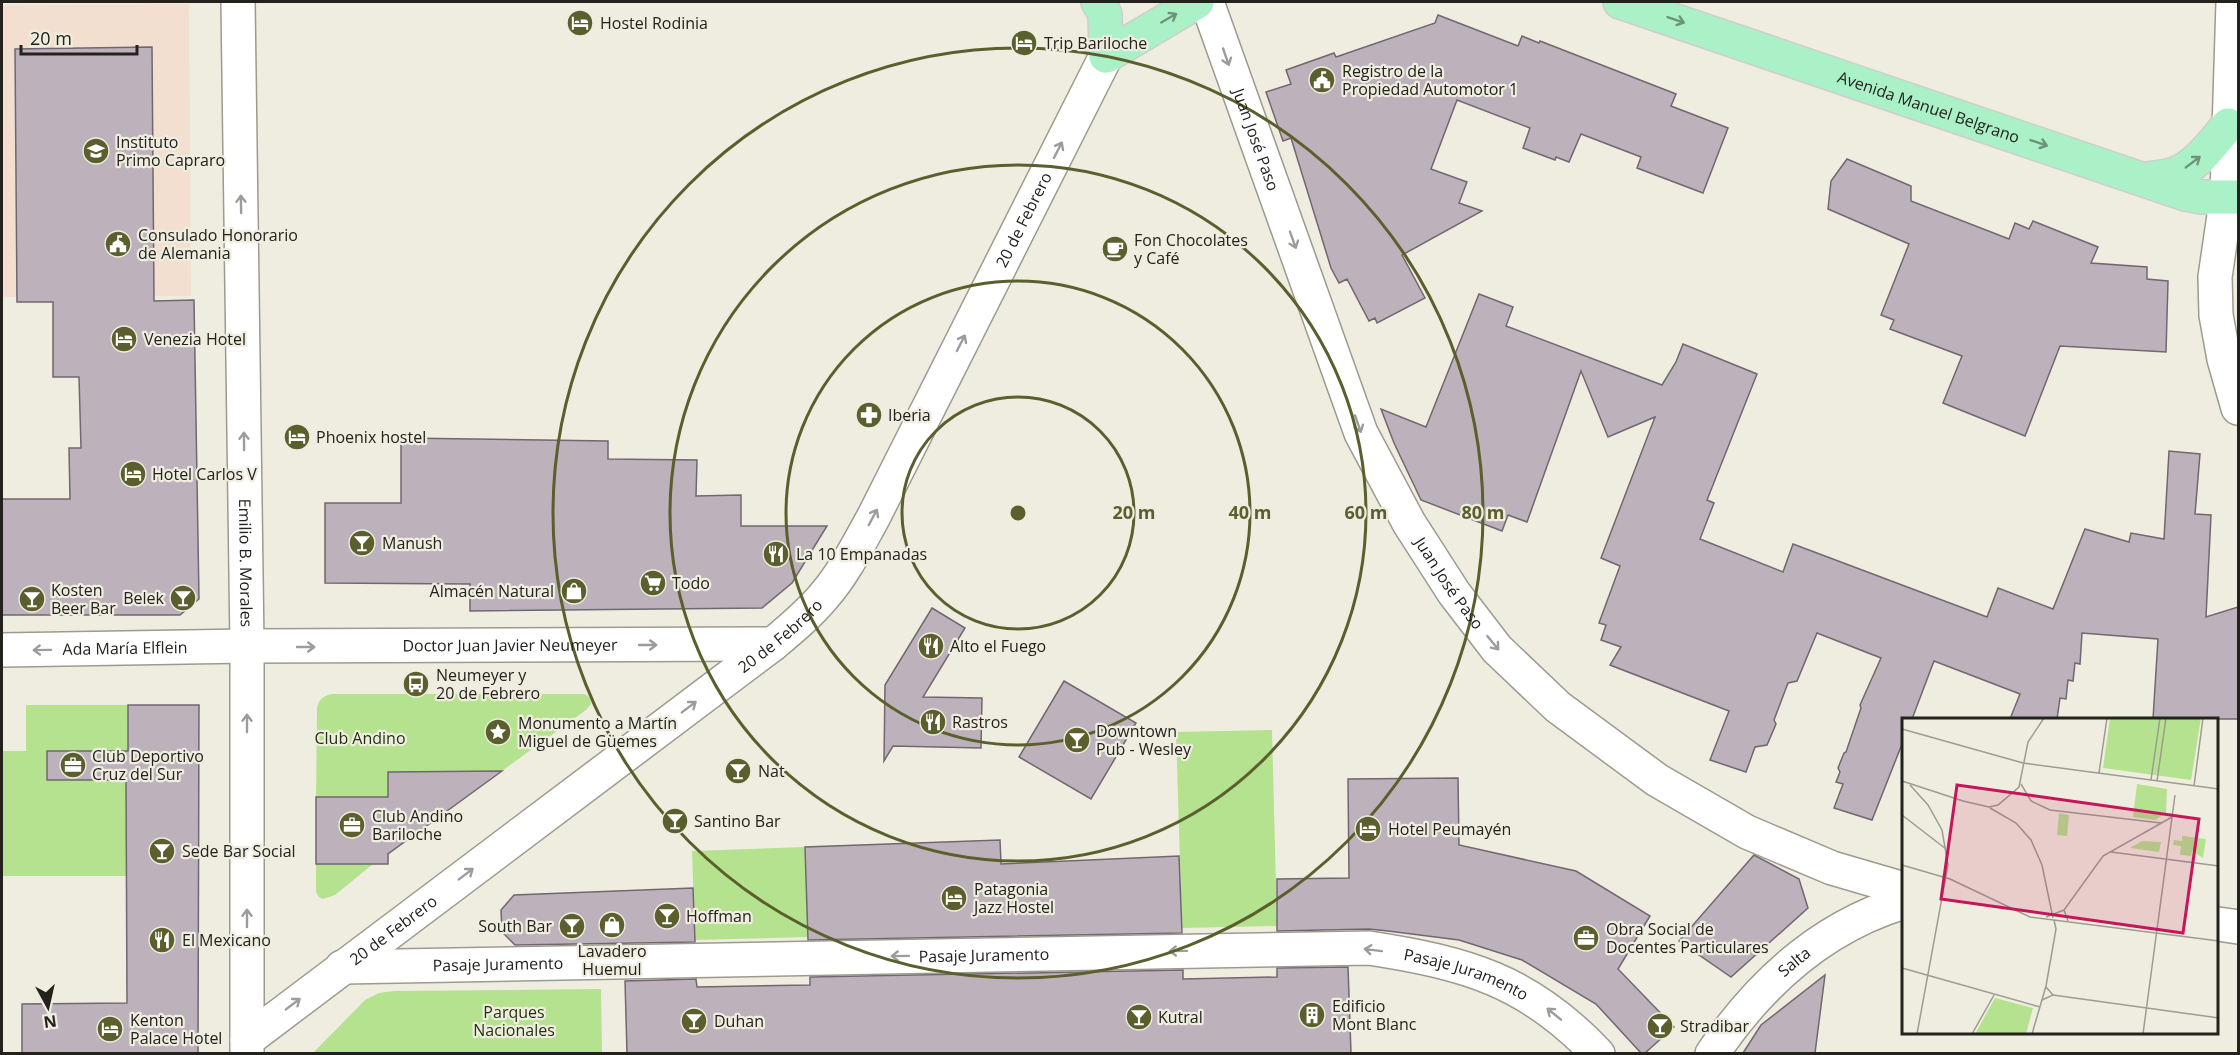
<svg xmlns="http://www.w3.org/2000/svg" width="2240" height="1055" font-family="'Open Sans',sans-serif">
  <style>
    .education { fill: #f2dfcf }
    .green { fill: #b5e28f; fill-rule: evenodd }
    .building { fill: #bdb2bc; stroke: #716770; stroke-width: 1.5 }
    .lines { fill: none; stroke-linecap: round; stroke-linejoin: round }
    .minor-casing { stroke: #9d9b8e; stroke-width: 36 }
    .primary-casing { stroke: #cfcecd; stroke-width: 36 }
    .minor { stroke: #fff; stroke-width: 33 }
    .primary { stroke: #aaf1c8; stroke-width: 33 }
    .oneway { stroke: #6d947b }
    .oneway2 { stroke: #9c9c99 }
    .ring { fill: none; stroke: #5a5f2d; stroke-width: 3 }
    .labels { text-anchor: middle; stroke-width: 4.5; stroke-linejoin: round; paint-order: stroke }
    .poi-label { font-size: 16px; fill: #23221d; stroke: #efeddf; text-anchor: start }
    .street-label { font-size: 16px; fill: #23221d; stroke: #efeddf }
    .park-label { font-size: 16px; fill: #1f310d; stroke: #efeddf }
    .inset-road { fill: none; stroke: #9d9c91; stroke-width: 1.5 }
    .view { fill: #c2185b; fill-opacity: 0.15; stroke: #c2185b; stroke-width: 3 }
    .inset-edge { fill: none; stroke: #23221d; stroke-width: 3 }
    .centre { fill: #5a5f2d; stroke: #efeddf; stroke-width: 3 }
    .ring-label { font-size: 18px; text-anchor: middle; font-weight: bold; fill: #5a5f2d; stroke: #efeddf; stroke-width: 4.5; stroke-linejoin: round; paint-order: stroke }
  </style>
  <rect width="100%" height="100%" fill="#efeddf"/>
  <polygon class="education" points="189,4 191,296 2,297 2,5"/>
  <g class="green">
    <path d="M 331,694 L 585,694 L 590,698 L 591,704 L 586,710 L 488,781 L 480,771 L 388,772 L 388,797 L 316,797 L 317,708 C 319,699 322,697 331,694 Z"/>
    <path d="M 26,705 L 128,705 L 126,876 L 2,876 L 2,751 L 26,751 ZM 47,751 L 99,751 L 47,780 Z"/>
    <polygon points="1272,730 1277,926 1182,928 1176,732"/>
    <polygon points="805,847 808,937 695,940 692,851"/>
    <polygon points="316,864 373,864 335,895 323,899 319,897 316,892"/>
    <polygon points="601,989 602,1053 313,1053 365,1000 379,993 394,991"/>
  </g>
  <g class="building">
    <polygon points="1438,15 1518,46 1522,36 1539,43 1540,41 1676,94 1671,106 1728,128 1703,193 1637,168 1641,157 1581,134 1569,162 1556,157 1555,160 1523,148 1530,128 1457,100 1431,169 1467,182 1459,203 1482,211 1402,255 1425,298 1377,323 1375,318 1369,321 1347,279 1339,283 1331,268 1291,138 1283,141 1266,92 1291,84 1286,70 1334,53 1336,57 1435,23"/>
    <polygon points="152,47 154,301 194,300 199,599 180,615 2,615 2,499 70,499 69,448 81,448 79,377 53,377 53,302 17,302 15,49"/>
    <polygon points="1847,159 1911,186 1911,201 2009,239 2015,223 2029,229 2033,221 2098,247 2091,263 2147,267 2147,279 2168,281 2166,352 2060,346 2025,436 1943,403 1962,356 1890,329 1894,320 1881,315 1909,244 1828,209 1831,181"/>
    <polygon points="1479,294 1513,307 1506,326 1662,385 1676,362 1683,344 1757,374 1707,500 1714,503 1700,539 1783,572 1793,544 1987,617 1998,588 2053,609 2085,529 2129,542 2131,533 2164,539 2169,451 2200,454 2195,514 2211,515 2206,617 2238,607 2238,719 2153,719 2158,639 2082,633 2080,664 2075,663 2073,681 2068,680 2066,699 2060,698 2057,719 2010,719 2020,694 1934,661 1912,719 1904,719 1904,739 1872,820 1834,808 1843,784 1836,782 1840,772 1838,768 1844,753 1846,752 1861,708 1860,705 1881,658 1817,633 1797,681 1788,683 1774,720 1776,724 1767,745 1755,747 1746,772 1710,760 1729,711 1610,665 1621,647 1601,640 1606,625 1599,623 1620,566 1601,558 1655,417 1608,437 1581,371 1527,522 1508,515 1502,531 1421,500 1394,443 1381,409 1426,427"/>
    <polygon points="401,438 608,441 608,459 697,460 696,496 741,495 741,526 827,526 792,583 762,608 470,611 470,584 325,583 325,503 401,503"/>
    <polygon points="932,608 965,628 923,697 982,698 981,748 893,746 884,761 885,685"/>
    <polygon points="1064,681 1136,723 1091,799 1019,757"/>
    <polygon points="128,705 199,705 198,1053 22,1053 22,1004 127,1003 126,780 47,780 47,751 128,751"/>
    <polygon points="502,771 388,854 388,864 316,864 316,797 388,797 388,772"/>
    <polygon points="1458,778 1459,845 1576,871 1650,916 1618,969 1674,1027 1645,1053 1641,1053 1596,1004 1522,960 1459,940 1388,931 1369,929 1277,931 1277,879 1349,878 1348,779"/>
    <polygon points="1000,840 1001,864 1179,856 1182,933 808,940 805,847"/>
    <polygon points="1754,855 1799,879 1808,908 1731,977 1679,941"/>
    <polygon points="693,888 695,942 515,945 502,932 501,910 514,895"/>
    <polygon points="1348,967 1351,1053 627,1053 625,981 696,979 697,987 810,985 810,977 1183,970 1183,979 1277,977 1277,968"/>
    <polygon points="1825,975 1815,1053 1743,1053 1761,1025"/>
  </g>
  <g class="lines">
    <defs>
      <g id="minor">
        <path id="s1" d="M 238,2 L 247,646 L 247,1054"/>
        <path id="s2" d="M 1207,2 L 1361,433 L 1409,523 L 1454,593 L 1497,649 L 1558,707 L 1657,780 L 1747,832 L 1832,868 L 1904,889"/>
        <polyline points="2233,2 2227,195 2215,277 2216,315 2224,359 2238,408"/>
        <path id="s3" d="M 2,650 L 247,646 L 773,644"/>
        <polyline points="2218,924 2238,927"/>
        <path id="s4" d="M 342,967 L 1369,948 C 1466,963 1528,980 1598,1054"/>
        <path id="s5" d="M 247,1040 L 773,644 C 791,629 809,614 824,596 C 844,573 858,545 873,518 L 1106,56"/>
        <path id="s6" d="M 1712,1054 C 1760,983 1821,927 1904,902"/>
      </g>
      <g id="primary">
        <polyline points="1098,2 1105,14 1106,56"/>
        <path id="s7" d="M 1620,2 L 2185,194 L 2202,197 L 2238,197"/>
        <polyline points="1106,56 1197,2"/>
        <path d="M 2146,179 C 2155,178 2166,177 2175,174 C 2198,165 2213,143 2228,125"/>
      </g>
    </defs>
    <use href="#minor" class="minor-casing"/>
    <use href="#primary" class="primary-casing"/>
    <use href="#minor" class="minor"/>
    <use href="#primary" class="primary"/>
  </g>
  <defs><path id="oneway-shaft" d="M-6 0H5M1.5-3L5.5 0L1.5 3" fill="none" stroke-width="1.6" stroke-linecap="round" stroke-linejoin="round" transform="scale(1.5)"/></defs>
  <g class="oneway">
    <use href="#oneway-shaft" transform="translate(1169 18) rotate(-30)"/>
    <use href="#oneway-shaft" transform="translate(1676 20) rotate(19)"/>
    <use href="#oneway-shaft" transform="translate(2039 143) rotate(19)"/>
    <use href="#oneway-shaft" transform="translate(2193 162) rotate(-37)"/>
  </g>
  <g class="oneway2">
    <use href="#oneway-shaft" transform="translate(1226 57) rotate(71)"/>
    <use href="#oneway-shaft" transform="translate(1058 150) rotate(-63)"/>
    <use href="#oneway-shaft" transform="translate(241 204) rotate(-91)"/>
    <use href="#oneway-shaft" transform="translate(1293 240) rotate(70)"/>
    <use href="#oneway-shaft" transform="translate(961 343) rotate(-63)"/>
    <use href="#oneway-shaft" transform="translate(1358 424) rotate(71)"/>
    <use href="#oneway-shaft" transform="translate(244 441) rotate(-91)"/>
    <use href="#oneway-shaft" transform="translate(873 517) rotate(-62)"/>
    <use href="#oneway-shaft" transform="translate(1493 643) rotate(51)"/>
    <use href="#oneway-shaft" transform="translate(648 645)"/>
    <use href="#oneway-shaft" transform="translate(306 647)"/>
    <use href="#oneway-shaft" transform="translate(42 650) rotate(179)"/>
    <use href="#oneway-shaft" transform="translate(689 707) rotate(-37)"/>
    <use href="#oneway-shaft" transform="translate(247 723) rotate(-90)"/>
    <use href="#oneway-shaft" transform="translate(466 874) rotate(-37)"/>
    <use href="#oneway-shaft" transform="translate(247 918) rotate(-90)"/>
    <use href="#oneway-shaft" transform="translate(1373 950) rotate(-173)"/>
    <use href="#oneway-shaft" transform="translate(1178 951) rotate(179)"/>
    <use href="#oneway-shaft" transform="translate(900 956) rotate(179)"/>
    <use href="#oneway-shaft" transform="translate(293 1004) rotate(-37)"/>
    <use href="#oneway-shaft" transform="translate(1554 1014) rotate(-141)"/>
  </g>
  <g class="ring">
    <circle cx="1018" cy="513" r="116"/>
    <circle cx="1018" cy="513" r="232"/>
    <circle cx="1018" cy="513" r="348"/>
    <circle cx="1018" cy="513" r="465"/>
  </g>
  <defs>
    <symbol id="hotel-disc" viewBox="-11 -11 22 22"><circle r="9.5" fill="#5a5f2d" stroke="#efeddf"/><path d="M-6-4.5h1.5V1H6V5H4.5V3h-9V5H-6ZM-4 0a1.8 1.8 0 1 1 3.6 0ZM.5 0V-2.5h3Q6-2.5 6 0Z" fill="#fff"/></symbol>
    <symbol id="civic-disc" viewBox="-11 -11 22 22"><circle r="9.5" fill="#5a5f2d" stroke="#efeddf"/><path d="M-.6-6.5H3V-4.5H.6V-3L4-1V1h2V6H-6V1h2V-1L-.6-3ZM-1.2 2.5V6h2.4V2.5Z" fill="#fff"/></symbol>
    <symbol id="school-disc" viewBox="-11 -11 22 22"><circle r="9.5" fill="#5a5f2d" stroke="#efeddf"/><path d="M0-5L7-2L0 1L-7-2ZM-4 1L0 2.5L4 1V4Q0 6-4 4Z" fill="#fff"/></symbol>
    <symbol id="cafe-disc" viewBox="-11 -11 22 22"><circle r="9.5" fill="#5a5f2d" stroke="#efeddf"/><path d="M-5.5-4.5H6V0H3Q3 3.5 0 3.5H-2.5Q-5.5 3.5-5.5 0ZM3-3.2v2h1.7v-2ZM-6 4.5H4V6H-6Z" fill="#fff"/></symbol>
    <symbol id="pharmacy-disc" viewBox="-11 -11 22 22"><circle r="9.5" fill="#5a5f2d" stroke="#efeddf"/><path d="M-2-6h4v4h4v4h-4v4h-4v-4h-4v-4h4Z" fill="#fff"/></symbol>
    <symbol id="bar-disc" viewBox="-11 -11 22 22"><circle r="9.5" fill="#5a5f2d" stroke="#efeddf"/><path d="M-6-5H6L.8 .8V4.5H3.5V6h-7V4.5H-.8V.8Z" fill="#fff"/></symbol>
    <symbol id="restaurant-disc" viewBox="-11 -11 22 22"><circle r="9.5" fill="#5a5f2d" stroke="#efeddf"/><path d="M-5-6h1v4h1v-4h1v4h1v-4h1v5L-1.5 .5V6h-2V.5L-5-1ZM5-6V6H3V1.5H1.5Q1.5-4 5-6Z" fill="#fff"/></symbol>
    <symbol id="supermarket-disc" viewBox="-11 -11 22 22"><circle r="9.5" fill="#5a5f2d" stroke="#efeddf"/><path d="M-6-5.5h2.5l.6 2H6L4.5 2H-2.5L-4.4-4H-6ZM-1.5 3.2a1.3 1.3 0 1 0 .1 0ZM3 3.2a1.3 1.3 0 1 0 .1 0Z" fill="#fff"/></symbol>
    <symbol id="shop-disc" viewBox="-11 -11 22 22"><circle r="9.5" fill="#5a5f2d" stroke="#efeddf"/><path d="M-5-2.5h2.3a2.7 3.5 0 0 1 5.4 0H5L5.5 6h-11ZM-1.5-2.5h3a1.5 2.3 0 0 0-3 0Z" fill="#fff"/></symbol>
    <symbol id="bus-disc" viewBox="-11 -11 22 22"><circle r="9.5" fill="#5a5f2d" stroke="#efeddf"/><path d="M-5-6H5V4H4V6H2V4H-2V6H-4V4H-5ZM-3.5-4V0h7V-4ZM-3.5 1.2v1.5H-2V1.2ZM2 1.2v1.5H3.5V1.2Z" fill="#fff"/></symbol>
    <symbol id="sight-disc" viewBox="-11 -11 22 22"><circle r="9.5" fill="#5a5f2d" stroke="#efeddf"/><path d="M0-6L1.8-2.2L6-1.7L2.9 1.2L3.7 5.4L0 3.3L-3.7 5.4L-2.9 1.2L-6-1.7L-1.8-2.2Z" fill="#fff"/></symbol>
    <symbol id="office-disc" viewBox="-11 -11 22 22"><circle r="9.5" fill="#5a5f2d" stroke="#efeddf"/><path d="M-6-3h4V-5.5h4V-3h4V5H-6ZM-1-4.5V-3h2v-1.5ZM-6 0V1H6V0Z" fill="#fff"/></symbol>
    <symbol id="building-disc" viewBox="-11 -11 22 22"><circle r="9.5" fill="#5a5f2d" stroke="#efeddf"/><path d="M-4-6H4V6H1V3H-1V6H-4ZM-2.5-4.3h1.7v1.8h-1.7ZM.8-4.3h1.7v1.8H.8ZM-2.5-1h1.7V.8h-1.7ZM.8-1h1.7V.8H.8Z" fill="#fff"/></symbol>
  </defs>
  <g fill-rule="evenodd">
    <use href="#hotel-disc" x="565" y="8" width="30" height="30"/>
    <use href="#hotel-disc" x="1009" y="28" width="30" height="30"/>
    <use href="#civic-disc" x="1307" y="65" width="30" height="30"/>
    <use href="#school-disc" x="81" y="136" width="30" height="30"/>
    <use href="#civic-disc" x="103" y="229" width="30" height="30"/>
    <use href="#cafe-disc" x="1100" y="234" width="30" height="30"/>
    <use href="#hotel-disc" x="109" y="324" width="30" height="30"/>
    <use href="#pharmacy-disc" x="854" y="400" width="30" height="30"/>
    <use href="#hotel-disc" x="282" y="422" width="30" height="30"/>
    <use href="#hotel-disc" x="118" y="459" width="30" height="30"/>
    <use href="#bar-disc" x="347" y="528" width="30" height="30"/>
    <use href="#restaurant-disc" x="761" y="539" width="30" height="30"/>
    <use href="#supermarket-disc" x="638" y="568" width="30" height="30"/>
    <use href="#shop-disc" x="559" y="576" width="30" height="30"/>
    <use href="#bar-disc" x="168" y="583" width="30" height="30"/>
    <use href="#bar-disc" x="17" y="584" width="30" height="30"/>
    <use href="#restaurant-disc" x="916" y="631" width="30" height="30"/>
    <use href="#bus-disc" x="401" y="669" width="30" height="30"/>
    <use href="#restaurant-disc" x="918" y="707" width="30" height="30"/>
    <use href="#sight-disc" x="483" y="717" width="30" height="30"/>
    <use href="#bar-disc" x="1062" y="725" width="30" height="30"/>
    <use href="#office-disc" x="58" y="750" width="30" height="30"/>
    <use href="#bar-disc" x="723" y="756" width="30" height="30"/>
    <use href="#bar-disc" x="660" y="806" width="30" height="30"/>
    <use href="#office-disc" x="337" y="810" width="30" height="30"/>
    <use href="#hotel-disc" x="1353" y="814" width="30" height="30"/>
    <use href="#bar-disc" x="147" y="836" width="30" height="30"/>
    <use href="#hotel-disc" x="939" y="883" width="30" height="30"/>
    <use href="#bar-disc" x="652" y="901" width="30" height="30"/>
    <use href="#shop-disc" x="597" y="910" width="30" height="30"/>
    <use href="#bar-disc" x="557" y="911" width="30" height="30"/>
    <use href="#office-disc" x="1571" y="923" width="30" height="30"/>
    <use href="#restaurant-disc" x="147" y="925" width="30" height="30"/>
    <use href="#building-disc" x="1297" y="1000" width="30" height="30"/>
    <use href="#bar-disc" x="1124" y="1002" width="30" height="30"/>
    <use href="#bar-disc" x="679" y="1006" width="30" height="30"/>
    <use href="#bar-disc" x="1645" y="1011" width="30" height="30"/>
    <use href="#hotel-disc" x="95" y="1014" width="30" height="30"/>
  </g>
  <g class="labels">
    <g class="poi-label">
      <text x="600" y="29">Hostel Rodinia</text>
      <text x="1044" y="49">Trip Bariloche</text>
      <text x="1342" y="77">Registro de la<tspan x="1342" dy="18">Propiedad Automotor 1</tspan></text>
      <text x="116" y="148">Instituto<tspan x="116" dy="18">Primo Capraro</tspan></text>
      <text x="138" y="241">Consulado Honorario<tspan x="138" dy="18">de Alemania</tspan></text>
      <text x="1134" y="246">Fon Chocolates<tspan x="1134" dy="18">y Café</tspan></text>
      <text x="144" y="345">Venezia Hotel</text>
      <text x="888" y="421">Iberia</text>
      <text x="316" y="443">Phoenix hostel</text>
      <text x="152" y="480">Hotel Carlos V</text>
      <text x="382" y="549">Manush</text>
      <text x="796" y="560">La 10 Empanadas</text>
      <text x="672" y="589">Todo</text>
      <text x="51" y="596">Kosten<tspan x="51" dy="18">Beer Bar</tspan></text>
      <text x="554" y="597" text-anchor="end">Almacén Natural</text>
      <text x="164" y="604" text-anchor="end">Belek</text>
      <text x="950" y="652">Alto el Fuego</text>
      <text x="436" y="681">Neumeyer y<tspan x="436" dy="18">20 de Febrero</tspan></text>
      <text x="952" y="728">Rastros</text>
      <text x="518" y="729">Monumento a Martín<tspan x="518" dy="18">Miguel de Güemes</tspan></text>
      <text x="1096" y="737">Downtown<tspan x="1096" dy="18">Pub - Wesley</tspan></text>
      <text x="92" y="762">Club Deportivo<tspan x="92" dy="18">Cruz del Sur</tspan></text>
      <text x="758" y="777">Nat</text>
      <text x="372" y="822">Club Andino<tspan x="372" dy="18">Bariloche</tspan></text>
      <text x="694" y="827">Santino Bar</text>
      <text x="1388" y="835">Hotel Peumayén</text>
      <text x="182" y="857">Sede Bar Social</text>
      <text x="974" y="895">Patagonia<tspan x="974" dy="18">Jazz Hostel</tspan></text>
      <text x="686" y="922">Hoffman</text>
      <text x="552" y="932" text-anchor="end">South Bar</text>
      <text x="1606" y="935">Obra Social de<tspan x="1606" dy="18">Docentes Particulares</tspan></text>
      <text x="182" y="946">El Mexicano</text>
      <text x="612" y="957" text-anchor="middle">Lavadero<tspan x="612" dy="18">Huemul</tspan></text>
      <text x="1332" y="1012">Edificio<tspan x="1332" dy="18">Mont Blanc</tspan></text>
      <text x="1158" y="1023">Kutral</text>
      <text x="130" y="1026">Kenton<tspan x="130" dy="18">Palace Hotel</tspan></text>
      <text x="714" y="1027">Duhan</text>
      <text x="1680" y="1032">Stradibar</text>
    </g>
    <g class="street-label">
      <text dy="6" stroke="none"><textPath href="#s7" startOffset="326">Avenida Manuel Belgrano</textPath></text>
      <text dy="6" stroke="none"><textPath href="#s2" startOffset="146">Juan José Paso</textPath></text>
      <text dy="6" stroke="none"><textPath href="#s5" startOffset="1155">20 de Febrero</textPath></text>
      <text dy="6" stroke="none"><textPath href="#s1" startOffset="561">Emilio B. Morales</textPath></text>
      <text dy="6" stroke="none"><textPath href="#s2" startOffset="632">Juan José Paso</textPath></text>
      <text dy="6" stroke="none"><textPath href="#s5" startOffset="669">20 de Febrero</textPath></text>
      <text dy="6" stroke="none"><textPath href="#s3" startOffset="508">Doctor Juan Javier Neumeyer</textPath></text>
      <text dy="6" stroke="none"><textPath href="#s3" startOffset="123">Ada María Elflein</textPath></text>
      <text dy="6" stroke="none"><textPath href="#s5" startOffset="183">20 de Febrero</textPath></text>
      <text dy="6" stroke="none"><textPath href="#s4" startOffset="642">Pasaje Juramento</textPath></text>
      <text dy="6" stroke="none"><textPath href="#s6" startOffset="124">Salta</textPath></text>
      <text dy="6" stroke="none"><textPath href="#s4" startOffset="156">Pasaje Juramento</textPath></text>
      <text dy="6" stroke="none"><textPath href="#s4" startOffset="1128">Pasaje Juramento</textPath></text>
    </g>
    <g class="park-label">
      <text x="360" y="744">Club Andino</text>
      <text x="514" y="1018">Parques<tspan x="514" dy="18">Nacionales</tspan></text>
    </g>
  </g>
  <g transform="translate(1902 718)">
    <rect width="316" height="316" fill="#efeddf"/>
    <path d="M 208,0 L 299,0 L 289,62 L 201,50 ZM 235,66 L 265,71 L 264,95 L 253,102 L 231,99 ZM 157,95 L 167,97 L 165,118 L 155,117 ZM 280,118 L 304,121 L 301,140 L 290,133 L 289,138 L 278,137 L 279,128 L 271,127 L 272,122 L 280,123 ZM 240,123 L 259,124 L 257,134 L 228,130 ZM 93,280 L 131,290 L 124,316 L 73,316 Z" fill="#b5e28f"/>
    <path class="inset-road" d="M 0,11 L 121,45 L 317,71M 197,55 L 205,0M 249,62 L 258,0M 0,63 L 61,83 L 87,89 L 96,87 L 117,69 L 126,24 L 142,0M 255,63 L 264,0M 119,66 L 129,83 L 148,92 L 259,105M 8,67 L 26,87 L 40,112 L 46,147 L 15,316M 292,68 L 301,0M 88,90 L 114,105 L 129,122 L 140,147 L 151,200M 0,97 L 44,131M 209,134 L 317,148M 0,147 L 48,161 L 128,199 L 317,223M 162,192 L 201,138 L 270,99M 144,199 L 162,192 L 166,203M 0,250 L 138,289M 151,277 L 317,300M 140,282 L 151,277 L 144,269M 70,316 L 92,277M 130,316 L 144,268 L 154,211 L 152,202M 241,316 L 273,77"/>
    <path class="view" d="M 55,67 L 297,101 L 281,215 L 39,181 Z"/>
    <rect width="316" height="316" class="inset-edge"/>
  </g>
  <circle cx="1018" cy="513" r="9" class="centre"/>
  <g class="ring-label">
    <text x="1134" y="519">20 m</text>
    <text x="1250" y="519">40 m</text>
    <text x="1366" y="519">60 m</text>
    <text x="1483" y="519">80 m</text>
  </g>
  <rect width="2240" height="1055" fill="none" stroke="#23221d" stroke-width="6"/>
  <g transform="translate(48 1007) rotate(172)" stroke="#efeddf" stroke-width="4.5" paint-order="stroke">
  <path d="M0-4.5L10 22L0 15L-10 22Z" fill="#23221d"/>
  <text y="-9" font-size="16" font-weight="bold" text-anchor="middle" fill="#23221d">N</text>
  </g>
  <path d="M21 45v9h116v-9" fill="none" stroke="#23221d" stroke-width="3"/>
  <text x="30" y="45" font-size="18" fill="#23221d" stroke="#efeddf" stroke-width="4.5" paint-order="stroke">20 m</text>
</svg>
